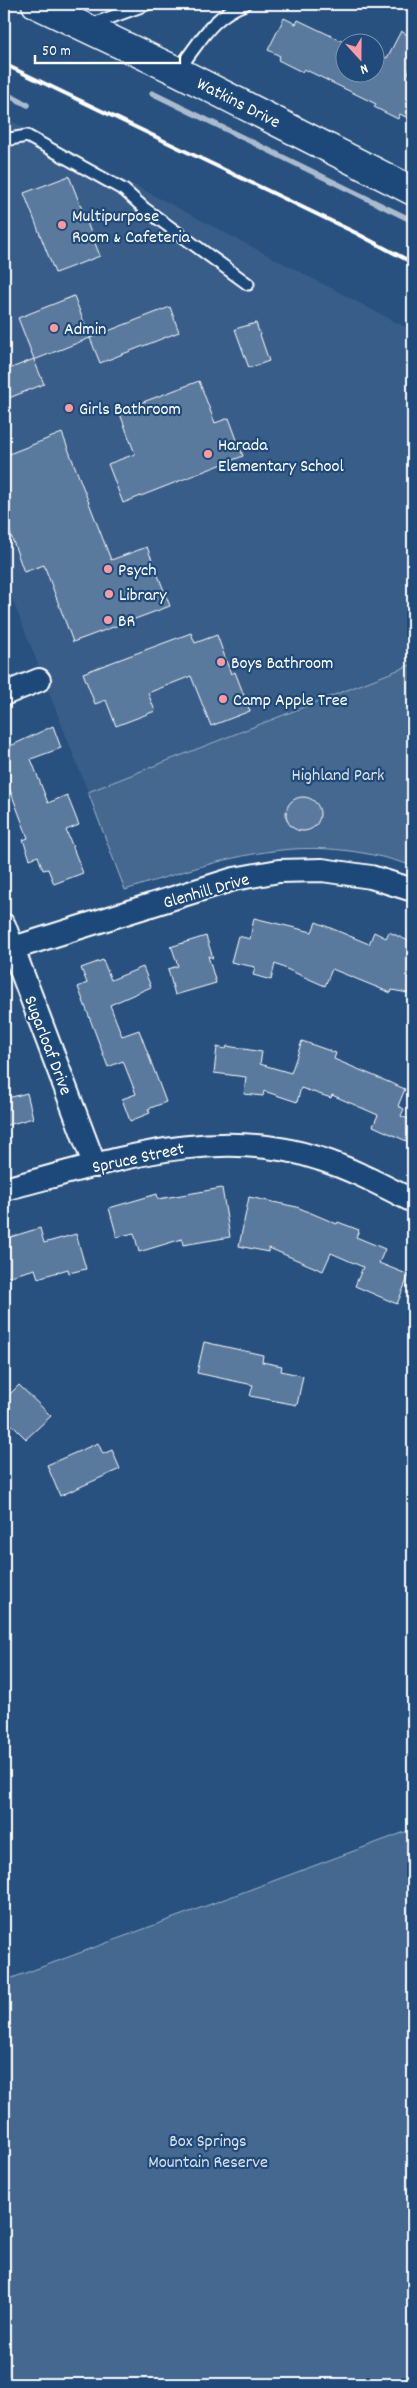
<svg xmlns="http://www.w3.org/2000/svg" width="417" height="2388" font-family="Dekko,sans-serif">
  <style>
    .built { fill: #375d88 }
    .green { fill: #446890; stroke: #a2b4c8 }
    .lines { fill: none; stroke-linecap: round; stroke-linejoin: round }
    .stream { stroke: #aabbcd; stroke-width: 5.5 }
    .building { fill: #5a7a9d; stroke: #fff }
    .lane-casing { stroke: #fff; stroke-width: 15 }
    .street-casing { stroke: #fff; stroke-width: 26 }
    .secondary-casing { stroke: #fff; stroke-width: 31 }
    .lane { stroke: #1f4a7a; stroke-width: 11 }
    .street { stroke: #1f4a7a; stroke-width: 22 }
    .secondary { stroke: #1f4a7a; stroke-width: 28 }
    .rail { stroke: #fff; stroke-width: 4 }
    .poi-dot { fill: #ff9aa2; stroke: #1f4a7a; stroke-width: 2 }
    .labels { text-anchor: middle; stroke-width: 4.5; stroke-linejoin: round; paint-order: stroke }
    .street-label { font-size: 18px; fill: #fff; stroke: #1f4a7a }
    .poi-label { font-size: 18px; fill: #fff; stroke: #1f4a7a; text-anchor: start }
    .park-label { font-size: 18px; fill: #dae1e9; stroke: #1f4a7a }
  </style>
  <rect width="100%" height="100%" fill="#28517f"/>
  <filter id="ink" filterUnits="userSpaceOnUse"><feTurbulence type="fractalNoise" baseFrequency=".02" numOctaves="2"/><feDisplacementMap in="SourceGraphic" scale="10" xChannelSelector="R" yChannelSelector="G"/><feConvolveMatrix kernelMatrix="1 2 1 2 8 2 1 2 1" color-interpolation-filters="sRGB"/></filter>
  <g filter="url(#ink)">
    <polygon class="built" points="4,117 413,331 413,664 88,792 4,578"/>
    <g class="green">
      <path d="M 413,664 L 413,866 C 303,829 230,857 125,890 L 88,792 Z"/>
      <polygon points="413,1829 413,2384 4,2384 4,1981"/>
    </g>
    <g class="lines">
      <g class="stream">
        <polyline points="4,93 28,105"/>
        <polyline points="152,93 413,221"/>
      </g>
    </g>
    <g class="building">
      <polygon points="284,18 296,24 298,20 344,42 344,72 374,72 374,52 387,58 401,31 413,38 413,62 408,73 413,76 413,121 400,114 398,119 374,107 376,104 304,69 302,72 278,60 280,56 268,50"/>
      <polygon points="69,176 100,256 55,273 24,193"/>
      <polygon points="74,296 90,338 34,360 44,384 4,400 4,371 34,359 18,318"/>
      <polygon points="170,307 179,332 100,363 90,338"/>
      <polygon points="256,323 269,361 249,368 235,329"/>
      <polygon points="199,381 215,423 229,418 243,456 123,503 108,464 135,454 119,411"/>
      <polygon points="62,433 111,560 147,547 170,606 73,642 44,565 24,572 4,516 4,456"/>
      <polygon points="191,633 195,643 217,635 231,674 235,672 250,711 211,726 191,676 148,693 155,711 116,726 106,700 95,704 83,673"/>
      <polygon points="53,726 61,748 31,759 48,803 67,795 79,825 66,830 83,873 54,884 48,869 43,870 38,856 30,859 23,840 28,838 10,790 4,792 4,749"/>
      <circle cx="303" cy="814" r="17"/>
      <polygon points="254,918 312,932 316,922 369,944 374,932 386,938 389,932 413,943 413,994 392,990 391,993 332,969 325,986 275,964 271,980 253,975 255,967 231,962 238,936 250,939"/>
      <polygon points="206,936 213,958 208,956 216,983 175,995 168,969 178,966 172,948 170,947"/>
      <polygon points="103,960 111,980 143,967 151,987 110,1005 122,1036 139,1030 166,1102 148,1109 150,1113 130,1121 122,1099 136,1094 123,1061 108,1067 78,987 87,983 81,968"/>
      <polygon points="302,1041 336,1053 334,1059 405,1089 398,1106 404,1109 401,1116 413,1121 413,1144 373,1126 378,1115 332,1095 331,1098 301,1088 297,1102 264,1091 263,1096 244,1094 246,1077 214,1073 217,1047 226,1049 227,1046 262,1052 260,1064 291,1073"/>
      <polygon points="27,1093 33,1118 4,1126 4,1099"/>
      <polygon points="222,1188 230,1237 183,1245 182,1239 139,1252 134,1233 117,1237 109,1208 157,1194 158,1199"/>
      <polygon points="249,1197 297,1207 337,1224 338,1222 359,1230 356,1237 385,1249 379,1263 409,1275 397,1304 355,1286 363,1267 331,1253 323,1271 269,1248 268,1252 239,1246"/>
      <polygon points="40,1228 44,1243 76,1234 86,1269 69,1273 68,1269 38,1278 35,1269 4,1278 4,1239"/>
      <polygon points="204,1342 263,1355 262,1362 282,1366 281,1371 303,1376 297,1405 250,1396 253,1385 197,1373"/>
      <polygon points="19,1385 51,1416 26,1439 4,1417 4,1400"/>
      <polygon points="98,1443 103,1454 112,1450 120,1469 60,1496 47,1465"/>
    </g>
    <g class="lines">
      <defs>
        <g id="lane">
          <polyline points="90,25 147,4"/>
          <path d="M 177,71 C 200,43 210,17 245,4"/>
          <polyline points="4,140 27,136 124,190 145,209 248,284"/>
        </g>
        <g id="street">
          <polyline points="4,694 39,680"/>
          <polyline points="4,925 95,1166"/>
          <polyline points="4,951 234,879 279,871 322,870 371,877 413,890"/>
          <path d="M 4,1189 C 107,1163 214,1123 320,1159 C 352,1169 383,1186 413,1201"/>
        </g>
        <polyline id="secondary" points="36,4 177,71 413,191"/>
      </defs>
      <use href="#lane" class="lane-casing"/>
      <use href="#street" class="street-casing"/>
      <use href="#secondary" class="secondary-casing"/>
      <use href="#lane" class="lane"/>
      <use href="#street" class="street"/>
      <use href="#secondary" class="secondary"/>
      <polyline class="rail" points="4,64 356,233 413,263"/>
    </g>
  </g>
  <g class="poi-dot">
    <circle cx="62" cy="225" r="5"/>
    <circle cx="54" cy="328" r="5"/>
    <circle cx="69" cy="408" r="5"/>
    <circle cx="208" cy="454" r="5"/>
    <circle cx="108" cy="569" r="5"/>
    <circle cx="109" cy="594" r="5"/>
    <circle cx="108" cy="620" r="5"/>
    <circle cx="221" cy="662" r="5"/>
    <circle cx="223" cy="699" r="5"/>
  </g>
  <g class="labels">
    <g class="street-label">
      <text transform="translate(239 102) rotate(27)" y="6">Watkins Drive</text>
      <text transform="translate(206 890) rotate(-16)" y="6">Glenhill Drive</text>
      <text transform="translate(49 1045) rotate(69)" y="6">Sugarloaf Drive</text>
      <text transform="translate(138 1157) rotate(-12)" y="6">Spruce Street</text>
    </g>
    <g class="poi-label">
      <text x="72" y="221">Multipurpose<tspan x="72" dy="21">Room &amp; Cafeteria</tspan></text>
      <text x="64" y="334">Admin</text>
      <text x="79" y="414">Girls Bathroom</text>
      <text x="218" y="450">Harada<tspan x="218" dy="21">Elementary School</tspan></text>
      <text x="118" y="575">Psych</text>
      <text x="119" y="600">Library</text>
      <text x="118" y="626">BR</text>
      <text x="231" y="668">Boys Bathroom</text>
      <text x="233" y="705">Camp Apple Tree</text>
    </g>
    <g class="park-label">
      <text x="338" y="780">Highland Park</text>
      <text x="208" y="2146">Box Springs<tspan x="208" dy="21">Mountain Reserve</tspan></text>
    </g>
  </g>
  <rect width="417" height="2388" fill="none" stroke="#1f4a7a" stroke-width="20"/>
  <rect x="10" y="10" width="397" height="2368" fill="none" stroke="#fff" stroke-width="2" filter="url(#ink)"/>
  <g transform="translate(360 58) rotate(159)"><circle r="24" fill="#1f4a7a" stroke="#7992af"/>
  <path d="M0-4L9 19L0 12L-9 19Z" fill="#ff9aa2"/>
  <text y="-8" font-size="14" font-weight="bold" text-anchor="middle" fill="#ffffff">N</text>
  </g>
  <path d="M35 55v8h145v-8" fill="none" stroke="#ffffff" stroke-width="2.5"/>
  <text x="42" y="55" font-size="15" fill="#ffffff" stroke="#1f4a7a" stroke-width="4" paint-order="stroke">50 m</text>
</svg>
